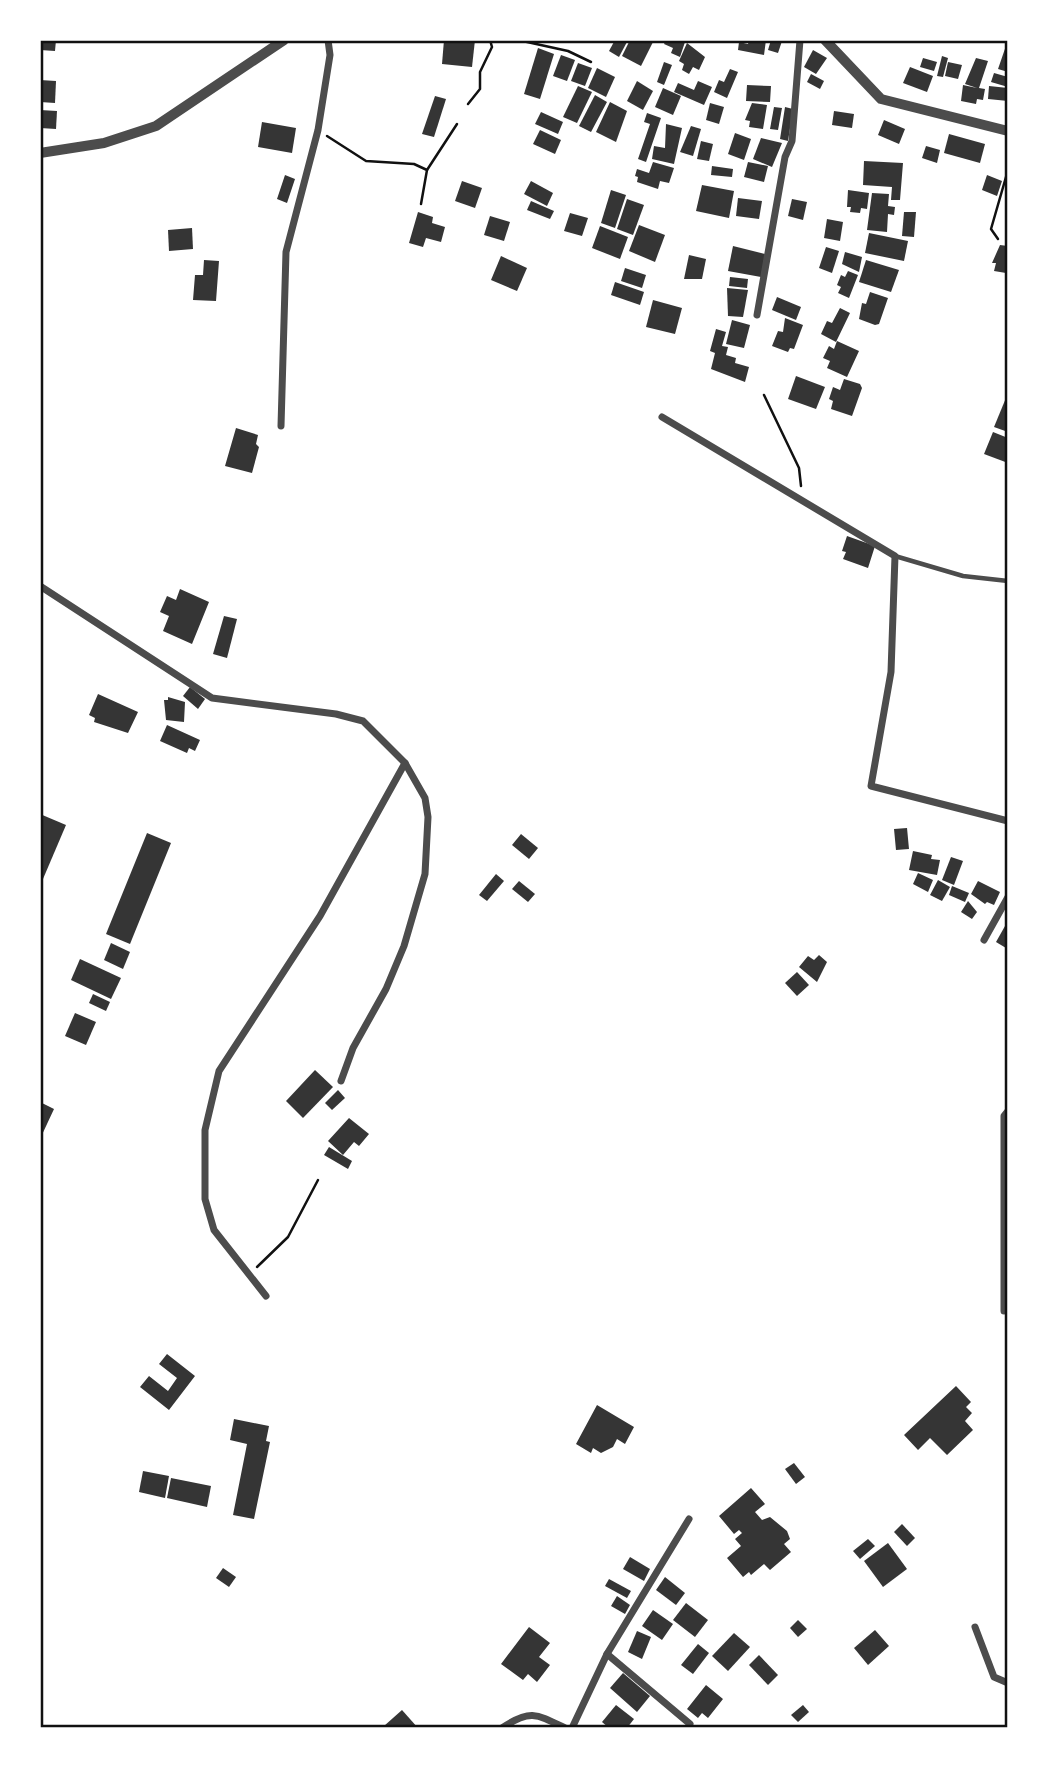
<svg xmlns="http://www.w3.org/2000/svg" width="1048" height="1768" font-family="'Archivo Narrow',sans-serif">
  <style>
    .building { fill: #353535 }
    .lines { fill: none; stroke-linecap: round; stroke-linejoin: round }
    .path { stroke: #111; stroke-width: 2.5 }
    .service { stroke: #4c4c4c; stroke-width: 4.5 }
    .minor { stroke: #4c4c4c; stroke-width: 7 }
    .tertiary { stroke: #4c4c4c; stroke-width: 10 }
    .neatline { fill: none; stroke: #111; stroke-width: 2.5 }
  </style>
  <rect width="100%" height="100%" fill="#fff"/>
  <g class="building">
    <polygon points="40,40 56,40 55,51 40,50"/>
    <polygon points="444,40 475,40 472,67 442,64"/>
    <polygon points="615,40 628,40 619,57 609,51"/>
    <polygon points="630,40 654,40 641,66 622,56"/>
    <polygon points="666,40 685,42 680,57 671,53 673,48 664,44"/>
    <polygon points="749,40 766,40 764,55 738,50 739,42 748,44"/>
    <polygon points="771,40 782,41 778,53 768,50"/>
    <polygon points="1008,40 1008,72 998,69"/>
    <polygon points="687,43 705,57 699,70 693,67 689,74 682,70 684,64 679,61"/>
    <polygon points="538,48 554,54 540,99 524,94"/>
    <polygon points="813,50 827,58 816,74 804,67"/>
    <polygon points="561,55 575,60 567,81 553,76"/>
    <polygon points="942,56 948,58 943,77 937,76"/>
    <polygon points="923,58 937,62 934,71 920,67"/>
    <polygon points="976,58 988,61 979,88 985,89 983,100 977,99 976,104 961,101 963,85 977,88 965,84"/>
    <polygon points="664,62 672,65 664,85 657,82"/>
    <polygon points="948,62 962,65 958,79 945,76"/>
    <polygon points="578,63 592,68 585,86 571,81"/>
    <polygon points="910,67 933,76 927,92 903,83"/>
    <polygon points="597,68 615,77 606,97 588,88"/>
    <polygon points="730,69 738,72 727,98 714,92 719,80 724,82"/>
    <polygon points="994,73 1008,77 1008,87 991,82"/>
    <polygon points="811,74 824,81 820,89 807,82"/>
    <polygon points="40,80 56,81 55,103 40,102"/>
    <polygon points="637,81 653,91 643,110 627,101"/>
    <polygon points="698,81 712,87 704,105 674,92 678,83 694,90"/>
    <polygon points="747,85 771,86 770,102 746,101"/>
    <polygon points="578,86 592,92 577,123 563,117"/>
    <polygon points="989,86 1008,88 1008,101 988,99"/>
    <polygon points="663,88 681,96 673,115 655,107"/>
    <polygon points="595,95 607,102 591,132 579,126"/>
    <polygon points="435,96 446,99 434,137 422,134"/>
    <polygon points="610,102 627,111 616,142 596,132"/>
    <polygon points="710,103 724,107 719,124 706,120"/>
    <polygon points="752,103 767,105 763,129 749,127 750,121 745,120"/>
    <polygon points="774,107 782,108 778,130 770,129"/>
    <polygon points="785,107 793,109 788,141 780,139"/>
    <polygon points="40,110 57,111 56,129 40,128"/>
    <polygon points="834,111 854,114 852,128 832,125"/>
    <polygon points="541,112 563,122 558,134 535,124"/>
    <polygon points="647,113 661,118 646,162 638,159 650,124 644,122"/>
    <polygon points="884,120 905,129 899,144 878,135"/>
    <polygon points="262,122 296,128 292,153 258,147"/>
    <polygon points="666,124 682,128 674,164 652,159 654,146 665,148"/>
    <polygon points="691,126 701,129 693,156 680,152"/>
    <polygon points="540,130 561,140 555,154 533,144"/>
    <polygon points="735,133 751,139 744,160 728,154"/>
    <polygon points="949,134 985,144 980,163 944,153"/>
    <polygon points="761,138 782,143 772,167 753,159"/>
    <polygon points="701,141 713,144 709,161 697,159"/>
    <polygon points="926,146 940,150 937,163 922,158"/>
    <polygon points="864,161 903,163 900,200 891,200 892,187 863,185"/>
    <polygon points="653,162 674,168 669,183 660,181 658,189 637,182 638,177 635,176 637,169 649,173"/>
    <polygon points="748,162 768,166 764,182 744,177"/>
    <polygon points="712,166 733,169 732,177 711,175"/>
    <polygon points="285,175 295,179 287,203 277,199"/>
    <polygon points="987,175 1002,181 997,196 982,190"/>
    <polygon points="462,181 482,188 475,208 455,201"/>
    <polygon points="531,181 553,193 547,206 524,194"/>
    <polygon points="702,185 734,191 729,218 696,211"/>
    <polygon points="611,190 626,195 615,228 601,223"/>
    <polygon points="848,190 869,193 867,209 861,208 860,213 850,212 851,207 847,207"/>
    <polygon points="872,193 889,194 888,206 895,207 894,215 888,214 887,232 867,230"/>
    <polygon points="738,198 762,201 759,219 736,216"/>
    <polygon points="627,199 644,205 633,235 617,229"/>
    <polygon points="792,199 807,202 803,220 788,216"/>
    <polygon points="531,201 554,211 550,219 527,210"/>
    <polygon points="418,212 433,217 432,223 445,227 441,242 426,238 423,247 409,243"/>
    <polygon points="904,212 916,212 914,237 902,236"/>
    <polygon points="570,213 588,218 582,236 564,231"/>
    <polygon points="490,216 510,222 504,241 484,235"/>
    <polygon points="827,219 843,222 840,241 824,238"/>
    <polygon points="639,225 665,235 655,262 629,251"/>
    <polygon points="600,226 628,237 620,259 592,248"/>
    <polygon points="192,228 193,249 169,251 168,230"/>
    <polygon points="869,233 908,241 904,261 865,253"/>
    <polygon points="1000,245 1008,246 1006,273 994,271 996,263 992,263"/>
    <polygon points="733,246 765,254 761,277 728,271"/>
    <polygon points="826,247 839,251 832,273 819,268"/>
    <polygon points="845,252 862,257 859,272 842,264"/>
    <polygon points="689,255 706,259 702,279 684,279"/>
    <polygon points="501,256 527,268 517,291 491,280"/>
    <polygon points="204,260 219,261 216,301 193,300 195,275 203,275"/>
    <polygon points="866,260 899,270 891,292 859,282"/>
    <polygon points="625,268 646,275 642,288 621,281"/>
    <polygon points="848,271 858,275 849,298 838,293 841,287 837,285 841,275 845,277"/>
    <polygon points="730,277 748,279 747,288 729,286"/>
    <polygon points="615,282 644,292 640,305 611,295"/>
    <polygon points="727,288 748,290 743,317 728,316"/>
    <polygon points="870,292 888,298 879,324 875,325 859,319 862,303 866,304"/>
    <polygon points="777,297 801,307 796,320 772,310"/>
    <polygon points="653,300 682,308 675,334 646,327"/>
    <polygon points="840,308 850,313 836,342 821,334 827,321 832,323"/>
    <polygon points="785,318 803,325 794,349 790,348 788,352 772,346 778,331 783,332"/>
    <polygon points="732,320 750,325 744,348 726,344"/>
    <polygon points="716,329 726,332 722,346 728,347 726,355 736,358 735,363 749,367 745,382 711,369 715,353 710,351"/>
    <polygon points="837,341 859,351 847,377 827,368 830,361 823,358 829,346 834,349"/>
    <polygon points="796,376 825,387 816,409 788,399"/>
    <polygon points="844,379 860,384 862,388 852,416 831,409 833,401 829,399 833,387 840,390"/>
    <polygon points="1008,393 1008,432 994,427"/>
    <polygon points="236,428 258,435 256,444 259,447 252,473 225,466"/>
    <polygon points="993,432 1008,438 1008,463 984,454"/>
    <polygon points="847,536 875,546 868,568 843,559 846,552 842,551"/>
    <polygon points="180,589 209,602 192,644 163,631 169,616 160,612 167,596 176,600"/>
    <polygon points="224,616 237,619 227,658 213,654"/>
    <polygon points="190,687 205,699 198,709 183,696"/>
    <polygon points="98,694 138,712 128,733 94,722 95,718 89,715"/>
    <polygon points="168,697 185,702 184,722 166,720 164,700 168,700"/>
    <polygon points="167,725 200,740 195,751 189,748 187,753 160,741"/>
    <polygon points="40,814 66,825 40,886"/>
    <polygon points="907,828 909,849 896,850 894,829"/>
    <polygon points="147,833 171,843 130,944 106,934"/>
    <polygon points="521,834 538,848 529,859 512,845"/>
    <polygon points="913,851 932,855 931,859 940,860 937,875 909,870"/>
    <polygon points="951,857 963,861 954,885 942,880"/>
    <polygon points="918,873 933,880 928,892 913,884"/>
    <polygon points="496,874 504,881 487,901 479,895"/>
    <polygon points="938,880 950,887 942,901 930,895"/>
    <polygon points="519,881 535,894 528,902 512,889"/>
    <polygon points="978,881 1000,892 994,905 987,902 985,904 971,894"/>
    <polygon points="952,886 969,893 965,902 949,895"/>
    <polygon points="968,901 977,912 972,919 961,912"/>
    <polygon points="1005,926 1008,928 1006,948 996,942"/>
    <polygon points="111,943 130,952 123,969 104,960"/>
    <polygon points="819,955 827,962 817,982 799,967 808,956 814,960"/>
    <polygon points="80,959 121,978 111,999 71,980"/>
    <polygon points="797,972 809,985 797,996 785,983"/>
    <polygon points="93,994 110,1002 106,1011 89,1003"/>
    <polygon points="75,1013 96,1022 86,1045 65,1036"/>
    <polygon points="315,1070 333,1087 303,1118 286,1101"/>
    <polygon points="338,1090 345,1098 332,1110 325,1103"/>
    <polygon points="40,1102 54,1109 40,1139"/>
    <polygon points="349,1118 369,1134 359,1146 354,1142 343,1155 328,1141"/>
    <polygon points="329,1147 352,1161 348,1169 324,1155"/>
    <polygon points="167,1354 195,1376 169,1410 140,1387 149,1376 168,1391 177,1378 159,1364"/>
    <polygon points="956,1386 971,1402 966,1407 972,1413 965,1421 973,1430 947,1455 930,1438 918,1450 904,1435"/>
    <polygon points="597,1405 634,1427 625,1444 617,1439 613,1447 601,1453 593,1448 591,1453 576,1444"/>
    <polygon points="234,1419 269,1426 266,1441 270,1442 254,1519 233,1515 247,1444 230,1440"/>
    <polygon points="794,1463 805,1477 796,1484 785,1469"/>
    <polygon points="143,1471 169,1476 165,1498 139,1492"/>
    <polygon points="171,1478 211,1486 207,1507 167,1498"/>
    <polygon points="751,1488 765,1504 755,1512 762,1520 770,1517 787,1531 790,1539 784,1544 791,1552 770,1570 764,1564 751,1575 749,1572 743,1577 727,1558 741,1546 735,1539 742,1533 739,1530 734,1534 719,1516"/>
    <polygon points="902,1524 915,1538 907,1546 894,1532"/>
    <polygon points="868,1539 875,1546 860,1559 853,1551"/>
    <polygon points="888,1543 907,1569 883,1587 864,1561"/>
    <polygon points="630,1557 650,1569 644,1581 623,1569"/>
    <polygon points="223,1568 236,1577 229,1587 216,1578"/>
    <polygon points="665,1577 685,1593 676,1605 656,1590"/>
    <polygon points="609,1579 631,1591 627,1598 605,1586"/>
    <polygon points="617,1596 630,1605 625,1614 611,1606"/>
    <polygon points="686,1603 708,1620 695,1637 673,1620"/>
    <polygon points="653,1610 673,1624 662,1640 642,1626"/>
    <polygon points="798,1620 807,1629 798,1637 790,1628"/>
    <polygon points="529,1627 550,1643 539,1657 550,1665 537,1682 528,1674 523,1680 501,1664"/>
    <polygon points="875,1630 889,1646 868,1665 854,1648"/>
    <polygon points="637,1631 651,1637 642,1659 628,1652"/>
    <polygon points="734,1633 750,1647 728,1671 712,1656"/>
    <polygon points="698,1644 709,1653 693,1674 681,1665"/>
    <polygon points="759,1655 778,1675 768,1685 749,1665"/>
    <polygon points="623,1673 650,1696 637,1712 610,1688"/>
    <polygon points="706,1685 723,1699 708,1718 702,1713 698,1718 687,1709"/>
    <polygon points="616,1705 634,1719 627,1728 609,1728 602,1722"/>
    <polygon points="803,1705 809,1712 798,1722 791,1715"/>
    <polygon points="402,1710 418,1728 384,1726"/>
  </g>
  <g class="lines">
    <g class="path">
      <polyline points="518,40 568,51 591,62"/>
      <polyline points="468,104 480,89 480,72 492,47 490,40"/>
      <polyline points="327,136 366,161 414,164 427,170 421,204"/>
      <polyline points="427,170 457,124"/>
      <polyline points="998,239 991,229 1008,170"/>
      <polyline points="764,395 799,468 801,486"/>
      <polyline points="257,1267 288,1237 318,1180"/>
    </g>
    <polyline class="service" points="895,556 963,576 1008,581"/>
    <g class="minor">
      <polyline points="757,315 785,157 792,141 800,40"/>
      <polyline points="662,417 895,556 891,672 871,786 1008,821"/>
      <polyline points="281,426 286,252 318,130 330,55 328,40"/>
      <polyline points="40,586 212,698 336,714 363,721 405,763 425,798 428,817 425,874 404,946 386,989 353,1048 341,1081"/>
      <polyline points="984,940 1008,897"/>
      <polyline points="266,1296 214,1230 205,1199 205,1130 219,1071 320,916 405,763"/>
      <polyline points="1004,1311 1004,1116 1008,1111"/>
      <polyline points="975,1627 994,1677 1008,1683"/>
      <polyline points="607,1654 690,1724"/>
      <path d="M 502,1728 C 530,1709 537,1714 565,1728"/>
      <polyline points="572,1728 607,1654 689,1519"/>
    </g>
    <g class="tertiary">
      <polyline points="825,40 881,99 1008,131"/>
      <polyline points="40,153 104,143 156,126 284,40"/>
    </g>
  </g>
  <rect width="1048" height="1768" fill="none" stroke="#ffffff" stroke-width="84"/>
  <rect x="42" y="42" width="964" height="1684" class="neatline"/>
</svg>
